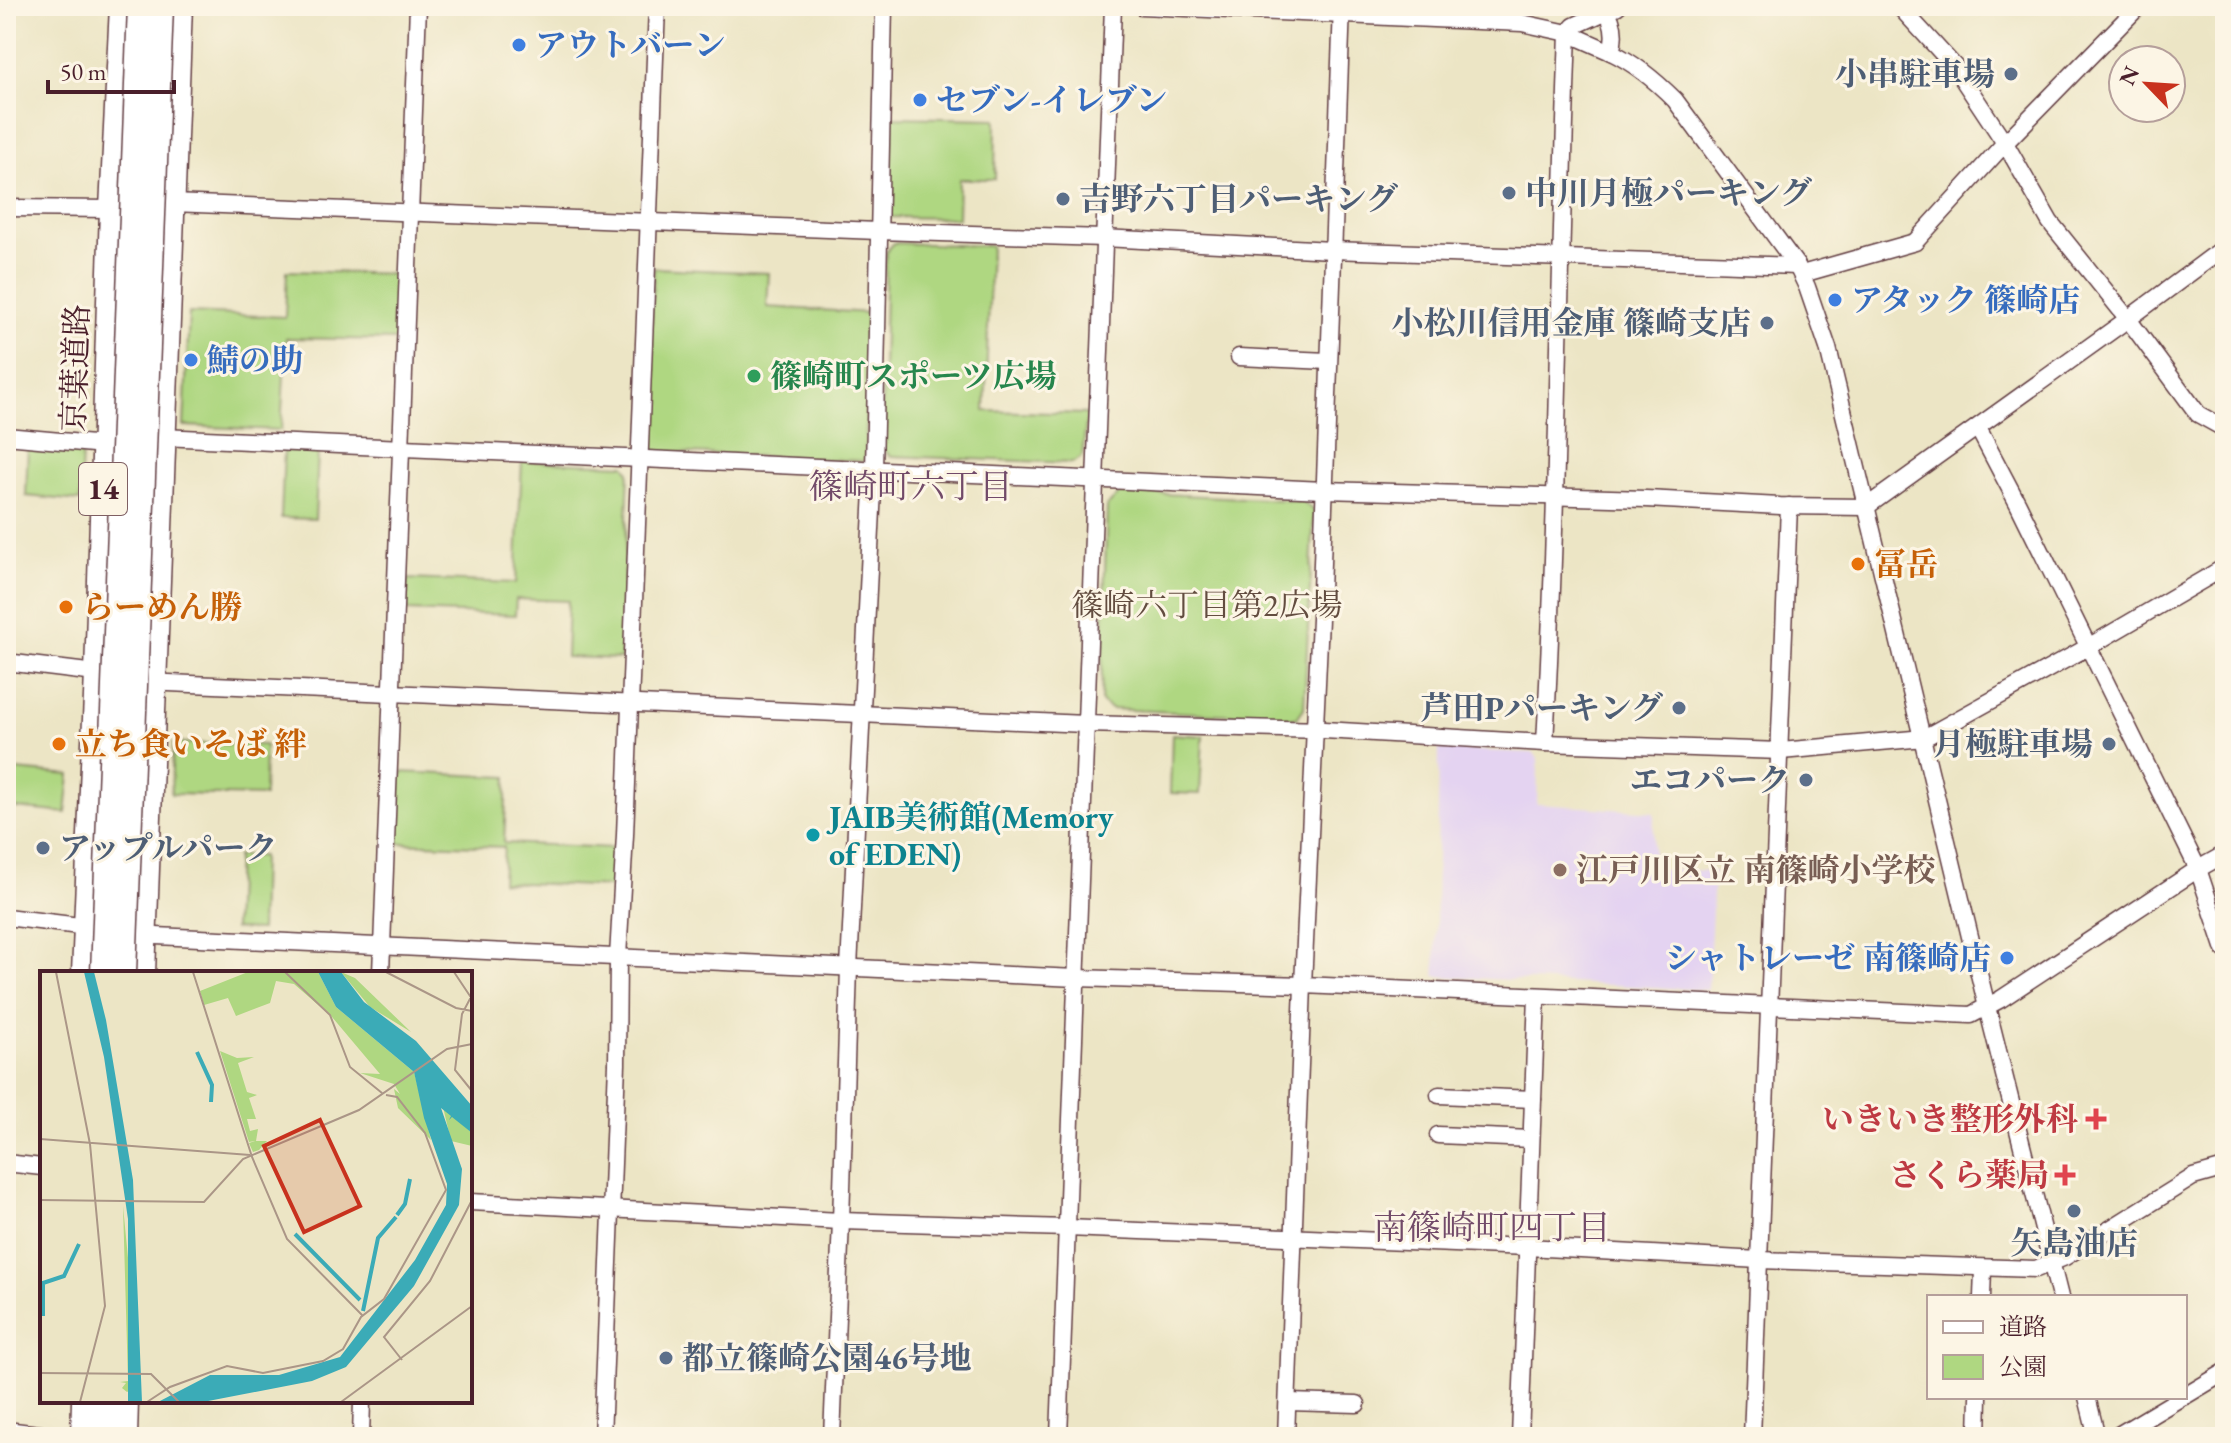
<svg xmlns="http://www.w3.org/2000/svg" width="2231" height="1443" font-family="'EB Garamond','Noto Serif JP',serif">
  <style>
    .built { fill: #e4d3f1 }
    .green { fill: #afd781; stroke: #7c7b56; stroke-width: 2 }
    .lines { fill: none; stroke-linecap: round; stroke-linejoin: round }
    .minor-casing { stroke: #623d42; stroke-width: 19 }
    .highway-casing { stroke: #623d42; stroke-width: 27 }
    .minor { stroke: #fff; stroke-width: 16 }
    .highway { stroke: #fff; stroke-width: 24 }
    .highway-bridge-casing { stroke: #623d42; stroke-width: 27; stroke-linecap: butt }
    .highway-bridge { stroke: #fff; stroke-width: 24 }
    .shop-dot { fill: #3f7fe0; stroke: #fcf5e5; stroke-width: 3 }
    .service-dot { fill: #5c6f8a; stroke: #fcf5e5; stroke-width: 3 }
    .leisure-dot { fill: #2e9e5b; stroke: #fcf5e5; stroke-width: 3 }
    .food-dot { fill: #e8710a; stroke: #fcf5e5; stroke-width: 3 }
    .culture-dot { fill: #0f9aa8; stroke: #fcf5e5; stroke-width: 3 }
    .education-dot { fill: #8d6e63; stroke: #fcf5e5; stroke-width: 3 }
    .health-dot { fill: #e0444e; stroke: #fcf5e5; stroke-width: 3 }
    .labels { text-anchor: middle; stroke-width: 6; stroke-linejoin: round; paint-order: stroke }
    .shield { fill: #fcf5e5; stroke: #7f5f63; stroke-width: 2 }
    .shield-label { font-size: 30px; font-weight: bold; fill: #4a1f2b }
    .shop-label { font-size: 32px; font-weight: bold; fill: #366cbe; stroke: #fcf5e5; text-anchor: start }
    .service-label { font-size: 32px; font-weight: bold; fill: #4e5e75; stroke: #fcf5e5; text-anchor: end }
    .street-label { font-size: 32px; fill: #4a1f2b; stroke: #fcf5e5 }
    .leisure-label { font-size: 32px; font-weight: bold; fill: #27864d; stroke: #fcf5e5; text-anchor: start }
    .food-label { font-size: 32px; font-weight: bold; fill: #c56008; stroke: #fcf5e5; text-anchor: start }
    .park-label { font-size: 32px; fill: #634d40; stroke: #fcf5e5 }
    .culture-label { font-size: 32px; font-weight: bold; fill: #0d838f; stroke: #fcf5e5; text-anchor: start }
    .education-label { font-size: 32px; font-weight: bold; fill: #785e54; stroke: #fcf5e5; text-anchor: start }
    .health-label { font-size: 32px; font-weight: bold; fill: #be3a42; stroke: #fcf5e5; text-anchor: end }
    .neighbourhood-label { font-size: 34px; fill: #724a69; stroke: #fcf5e5 }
    .inset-river { fill: none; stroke: #3babb7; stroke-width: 4 }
    .inset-road { fill: none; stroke: #ab9687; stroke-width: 2 }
    .view { fill: #c8321e; fill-opacity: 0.15; stroke: #c8321e; stroke-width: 4 }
    .inset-edge { fill: none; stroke: #4a1f2b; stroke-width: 4 }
  </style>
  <rect width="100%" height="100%" fill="#fcf5e5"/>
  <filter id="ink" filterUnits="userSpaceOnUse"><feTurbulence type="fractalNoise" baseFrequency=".0125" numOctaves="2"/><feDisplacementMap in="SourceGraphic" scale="16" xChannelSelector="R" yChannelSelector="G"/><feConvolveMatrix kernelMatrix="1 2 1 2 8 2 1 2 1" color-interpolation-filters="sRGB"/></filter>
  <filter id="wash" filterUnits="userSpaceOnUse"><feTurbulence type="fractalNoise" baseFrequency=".006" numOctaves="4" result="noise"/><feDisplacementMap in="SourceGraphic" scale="32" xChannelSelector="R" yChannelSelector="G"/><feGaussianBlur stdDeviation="1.8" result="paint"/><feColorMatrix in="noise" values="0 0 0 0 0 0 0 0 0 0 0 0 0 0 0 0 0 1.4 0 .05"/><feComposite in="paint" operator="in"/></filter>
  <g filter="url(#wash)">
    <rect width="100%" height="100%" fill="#ece5c5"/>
    <polygon class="built" points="1439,749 1534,753 1538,759 1537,804 1654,812 1653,869 1714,871 1708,990 1435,976"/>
    <g class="green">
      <polygon points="889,117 996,119 995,179 959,179 958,218 887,217"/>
      <polygon points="894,243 991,246 985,411 1087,414 1082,457 1072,463 890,456 881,447 886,252"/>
      <polygon points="654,268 769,273 767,307 870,313 865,461 645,451"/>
      <polygon points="287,271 399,274 397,340 286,338 281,430 184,426 189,313 285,317"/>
      <polygon points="28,445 82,450 80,501 26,496"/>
      <polygon points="284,450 318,451 315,519 281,518"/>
      <polygon points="522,461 625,465 629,471 621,659 566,657 568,601 516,599 515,615 406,611 407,579 516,583"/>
      <polygon points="1121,492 1302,501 1314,511 1304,708 1297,718 1111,709 1101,702 1107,506"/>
      <polygon points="1172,734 1203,736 1200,794 1170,793"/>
      <polygon points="173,743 265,745 264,796 171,794"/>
      <polygon points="6,769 70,775 66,813 6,807"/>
      <polygon points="400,772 507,777 504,843 615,848 613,887 502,882 504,847 397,843"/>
      <polygon points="237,856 262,856 260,930 234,929"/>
    </g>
  </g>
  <g filter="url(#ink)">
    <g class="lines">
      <defs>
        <g id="minor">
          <polyline points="1141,6 1522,23 1568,33 1611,52"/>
          <path d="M 1603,6 C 1614,20 1616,36 1611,52 C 1636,64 1656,81 1675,100 L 1797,266 L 1807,287 L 1828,348 L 1987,1007 L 2060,1297"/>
          <polyline points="1899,6 1954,66 2005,143 2050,222 2128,319 2198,414 2225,429"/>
          <polyline points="172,203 878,231 1103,238 1332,250 1797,266"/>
          <polyline points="6,208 112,209"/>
          <polyline points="1802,274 1915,242 2005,143 2139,6"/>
          <polyline points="1239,357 1328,361"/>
          <polyline points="1978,428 2018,504 2198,869 2225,950"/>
          <polyline points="6,436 104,445"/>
          <polyline points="162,437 1324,490 1646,499 1780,506 1866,507 2128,319 2225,247"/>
          <polyline points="6,662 104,674"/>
          <polyline points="146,682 1085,724 1324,730 1545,743 1781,751 1924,738 2088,647 2225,567"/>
          <path d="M 1545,743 C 1558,507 1559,269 1568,33 L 1574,26 L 1618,6"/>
          <polyline points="6,917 96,928"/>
          <polyline points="134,935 1076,978 1303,985 1971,1015 2001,999 2198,869 2225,854"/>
          <polyline points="381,973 418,6"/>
          <polyline points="1439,1095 1533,1099"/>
          <polyline points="1438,1135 1531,1139"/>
          <polyline points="6,1163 42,1167"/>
          <polyline points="470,1202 841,1221 1067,1228 1527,1247 1759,1260 2036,1269 2065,1257 2193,1177 2225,1168"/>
          <polyline points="1982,1297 1983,1269"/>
          <polyline points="2185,1396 2225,1372"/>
          <polyline points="2087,1397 2097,1437"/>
          <polyline points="1288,1402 1357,1404"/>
          <polyline points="6,1430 63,1437"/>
          <polyline points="361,1437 362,1401"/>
          <polyline points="602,1437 617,1064 618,957 625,835 657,6"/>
          <polyline points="832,1437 841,1221 849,968 874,470 884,6"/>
          <polyline points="1059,1437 1113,6"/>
          <polyline points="1286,1437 1303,985 1320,619 1342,6"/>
          <polyline points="1520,1437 1537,996"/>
          <path d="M 1752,1437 C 1764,1127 1779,817 1789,506"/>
          <polyline points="1978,1437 1979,1397"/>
          <polyline points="2115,1437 2182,1397"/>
        </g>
        <g id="highway">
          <polyline points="84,973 97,673 112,209 122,6"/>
          <polyline points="143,973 180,6"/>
          <polyline points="83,1437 84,1401"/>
          <polyline points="103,1437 105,1401"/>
          <polyline points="125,1437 126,1401"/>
        </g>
      </defs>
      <use href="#minor" class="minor-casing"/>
      <use href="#highway" class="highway-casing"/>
      <use href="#minor" class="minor"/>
      <use href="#highway" class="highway"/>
      <defs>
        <g id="highway-bridge">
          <polyline points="103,973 140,6"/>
          <polyline points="124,973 161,6"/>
        </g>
      </defs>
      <use href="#highway-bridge" class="highway-bridge-casing"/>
      <use href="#highway-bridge" class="highway-bridge"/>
    </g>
  </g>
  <g class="shop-dot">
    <circle cx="519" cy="45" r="8"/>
    <circle cx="920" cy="100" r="8"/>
    <circle cx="1835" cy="300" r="8"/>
    <circle cx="191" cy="360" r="8"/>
    <circle cx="2007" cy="958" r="8"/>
  </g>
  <g class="service-dot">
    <circle cx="2011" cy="74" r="8"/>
    <circle cx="1509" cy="193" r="8"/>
    <circle cx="1063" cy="199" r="8"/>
    <circle cx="1767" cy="323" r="8"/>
    <circle cx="1679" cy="708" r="8"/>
    <circle cx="2109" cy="744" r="8"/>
    <circle cx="1806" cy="780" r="8"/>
    <circle cx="43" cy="848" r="8"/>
    <circle cx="2074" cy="1211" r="8"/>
    <circle cx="666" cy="1358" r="8"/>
  </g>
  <circle class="leisure-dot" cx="754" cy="376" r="8"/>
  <g class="food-dot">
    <circle cx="1858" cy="564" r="8"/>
    <circle cx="66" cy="607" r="8"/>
    <circle cx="59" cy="744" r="8"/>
  </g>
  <circle class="culture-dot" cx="813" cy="835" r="8"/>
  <circle class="education-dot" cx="1560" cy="870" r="8"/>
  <g class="health-dot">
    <path d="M2092 1107h8v8h8v8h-8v8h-8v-8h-8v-8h8z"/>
    <path d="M2061 1163h8v8h8v8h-8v8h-8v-8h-8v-8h8z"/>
  </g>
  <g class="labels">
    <rect class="shield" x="79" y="463" width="48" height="52" rx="6"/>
    <g class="shield-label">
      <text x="103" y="499">14</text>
    </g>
    <g class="shop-label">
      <text x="535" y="56">アウトバーン</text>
      <text x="936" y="111">セブン-イレブン</text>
      <text x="1851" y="311">アタック 篠崎店</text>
      <text x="207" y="371">鯖の助</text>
      <text x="1991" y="969" text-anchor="end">シャトレーゼ 南篠崎店</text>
    </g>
    <g class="service-label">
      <text x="1995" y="85">小串駐車場</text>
      <text x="1525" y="204" text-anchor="start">中川月極パーキング</text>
      <text x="1079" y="210" text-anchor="start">吉野六丁目パーキング</text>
      <text x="1751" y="334">小松川信用金庫 篠崎支店</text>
      <text x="1663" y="719">芦田Pパーキング</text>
      <text x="2093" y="755">月極駐車場</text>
      <text x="1790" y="791">エコパーク</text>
      <text x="59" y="859" text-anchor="start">アップルパーク</text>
      <text x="2074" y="1254" text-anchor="middle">矢島油店</text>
      <text x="682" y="1369" text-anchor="start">都立篠崎公園46号地</text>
    </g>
    <g class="street-label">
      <text transform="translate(75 368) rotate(-88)" y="11">京葉道路</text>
    </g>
    <g class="leisure-label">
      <text x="770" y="387">篠崎町スポーツ広場</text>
    </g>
    <g class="food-label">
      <text x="1874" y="575">冨岳</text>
      <text x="82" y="618">らーめん勝</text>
      <text x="75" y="755">立ち食いそば 絆</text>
    </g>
    <g class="park-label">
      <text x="1207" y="616">篠崎六丁目第2広場</text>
    </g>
    <g class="culture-label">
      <text x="829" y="828">JAIB美術館(Memory<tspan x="829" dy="37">of EDEN)</tspan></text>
    </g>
    <g class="education-label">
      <text x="1576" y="881">江戸川区立 南篠崎小学校</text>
    </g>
    <g class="health-label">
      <text x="2078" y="1130">いきいき整形外科</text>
      <text x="2049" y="1186">さくら薬局</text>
    </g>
    <g class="neighbourhood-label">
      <text x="911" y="498">篠崎町六丁目</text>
      <text x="1492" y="1239">南篠崎町四丁目</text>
    </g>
  </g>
  <g transform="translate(40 971)">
    <rect width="432" height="432" fill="#ece5c5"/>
    <path d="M 208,1 L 278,1 L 296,36 L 374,101 L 391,169 L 358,137 L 354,118 L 360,123 L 354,113 L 320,102 L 340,103 L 292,46 L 254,13 L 236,10 L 230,32 L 196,45 L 188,27 L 164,34 L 160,20 ZM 301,1 L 315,7 L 371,61 L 330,36 ZM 180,80 L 197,87 L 214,86 L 198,92 L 207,121 L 217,124 L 209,127 L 216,148 L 207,148 L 210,160 L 218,158 L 216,170 L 227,170 L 219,179 L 213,181 L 209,172 L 215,170 L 209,171 ZM 403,136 L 432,162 L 432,175 L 411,170 ZM 83,235 L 91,318 L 91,419 L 87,421 L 82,417 L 86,412 L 80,411 L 88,410 Z" fill="#afd781"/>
    <path d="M 44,1 L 54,1 L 66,49 L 93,209 L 102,431 L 88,430 L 88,248 L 64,86 ZM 278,1 L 301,1 L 324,31 L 376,70 L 432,135 L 432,162 L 412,146 L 409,149 L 411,145 L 401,137 L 422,198 L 419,234 L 374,315 L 306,396 L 272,410 L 163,431 L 118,431 L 170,404 L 239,404 L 300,386 L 375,289 L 406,234 L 407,213 L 384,147 L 374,101 L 296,36 Z" fill="#3babb7"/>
    <path class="inset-river" d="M 157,81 L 172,114 L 171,131M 357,244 L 365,233 L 370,208M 255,263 L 320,329M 323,340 L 338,267 L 356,246M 3,345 L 3,312 L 24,305 L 39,273"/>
    <path class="inset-road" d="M 16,1 L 50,173 L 65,335 L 40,431M 153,1 L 212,186 L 247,268 L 322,344M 245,1 L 290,44 L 310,96 L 342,122M 346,1 L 416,37 L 432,40M 414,1 L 432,28M 432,24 L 422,43 L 415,99 L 432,120M 0,168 L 210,184M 0,229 L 164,231 L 203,188 L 319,139 L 407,78 L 432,73M 362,389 L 344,366 L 390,310 L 432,229M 0,402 L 111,403 L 139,431M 107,431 L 130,416 L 187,395 L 223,402 L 283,390 L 303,378 L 321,346 L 344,328 L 406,219 L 385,162 L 357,126 L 346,124M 301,431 L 432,335"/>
    <path class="view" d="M 280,149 L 320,235 L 264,261 L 224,175 Z"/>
    <rect width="432" height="432" class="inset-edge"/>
  </g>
  <rect width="2231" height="1443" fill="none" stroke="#fcf5e5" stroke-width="32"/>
  <rect x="1927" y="1295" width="260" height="104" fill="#fcf5e5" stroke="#b59f9b" stroke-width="2"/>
  <rect x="1943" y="1321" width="40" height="12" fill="#ffffff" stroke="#b59f9b" stroke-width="2"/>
  <text x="1999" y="1335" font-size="24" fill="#4a1f2b">道路</text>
  <rect x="1943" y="1355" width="40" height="24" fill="#afd781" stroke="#b59f9b" stroke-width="2"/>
  <text x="1999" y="1375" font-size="24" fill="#4a1f2b">公園</text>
  <g transform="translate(2147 84) rotate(295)"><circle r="38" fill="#fcf5e5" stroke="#b59f9b" stroke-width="2"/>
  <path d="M0-6L14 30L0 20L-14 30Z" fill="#c8321e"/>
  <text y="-12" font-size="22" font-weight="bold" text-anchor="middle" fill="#4a1f2b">N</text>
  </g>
  <path d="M48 80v12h126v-12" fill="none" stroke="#4a1f2b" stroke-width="4"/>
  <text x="60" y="80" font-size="24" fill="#4a1f2b" stroke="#fcf5e5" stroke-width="6" paint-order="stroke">50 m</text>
</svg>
